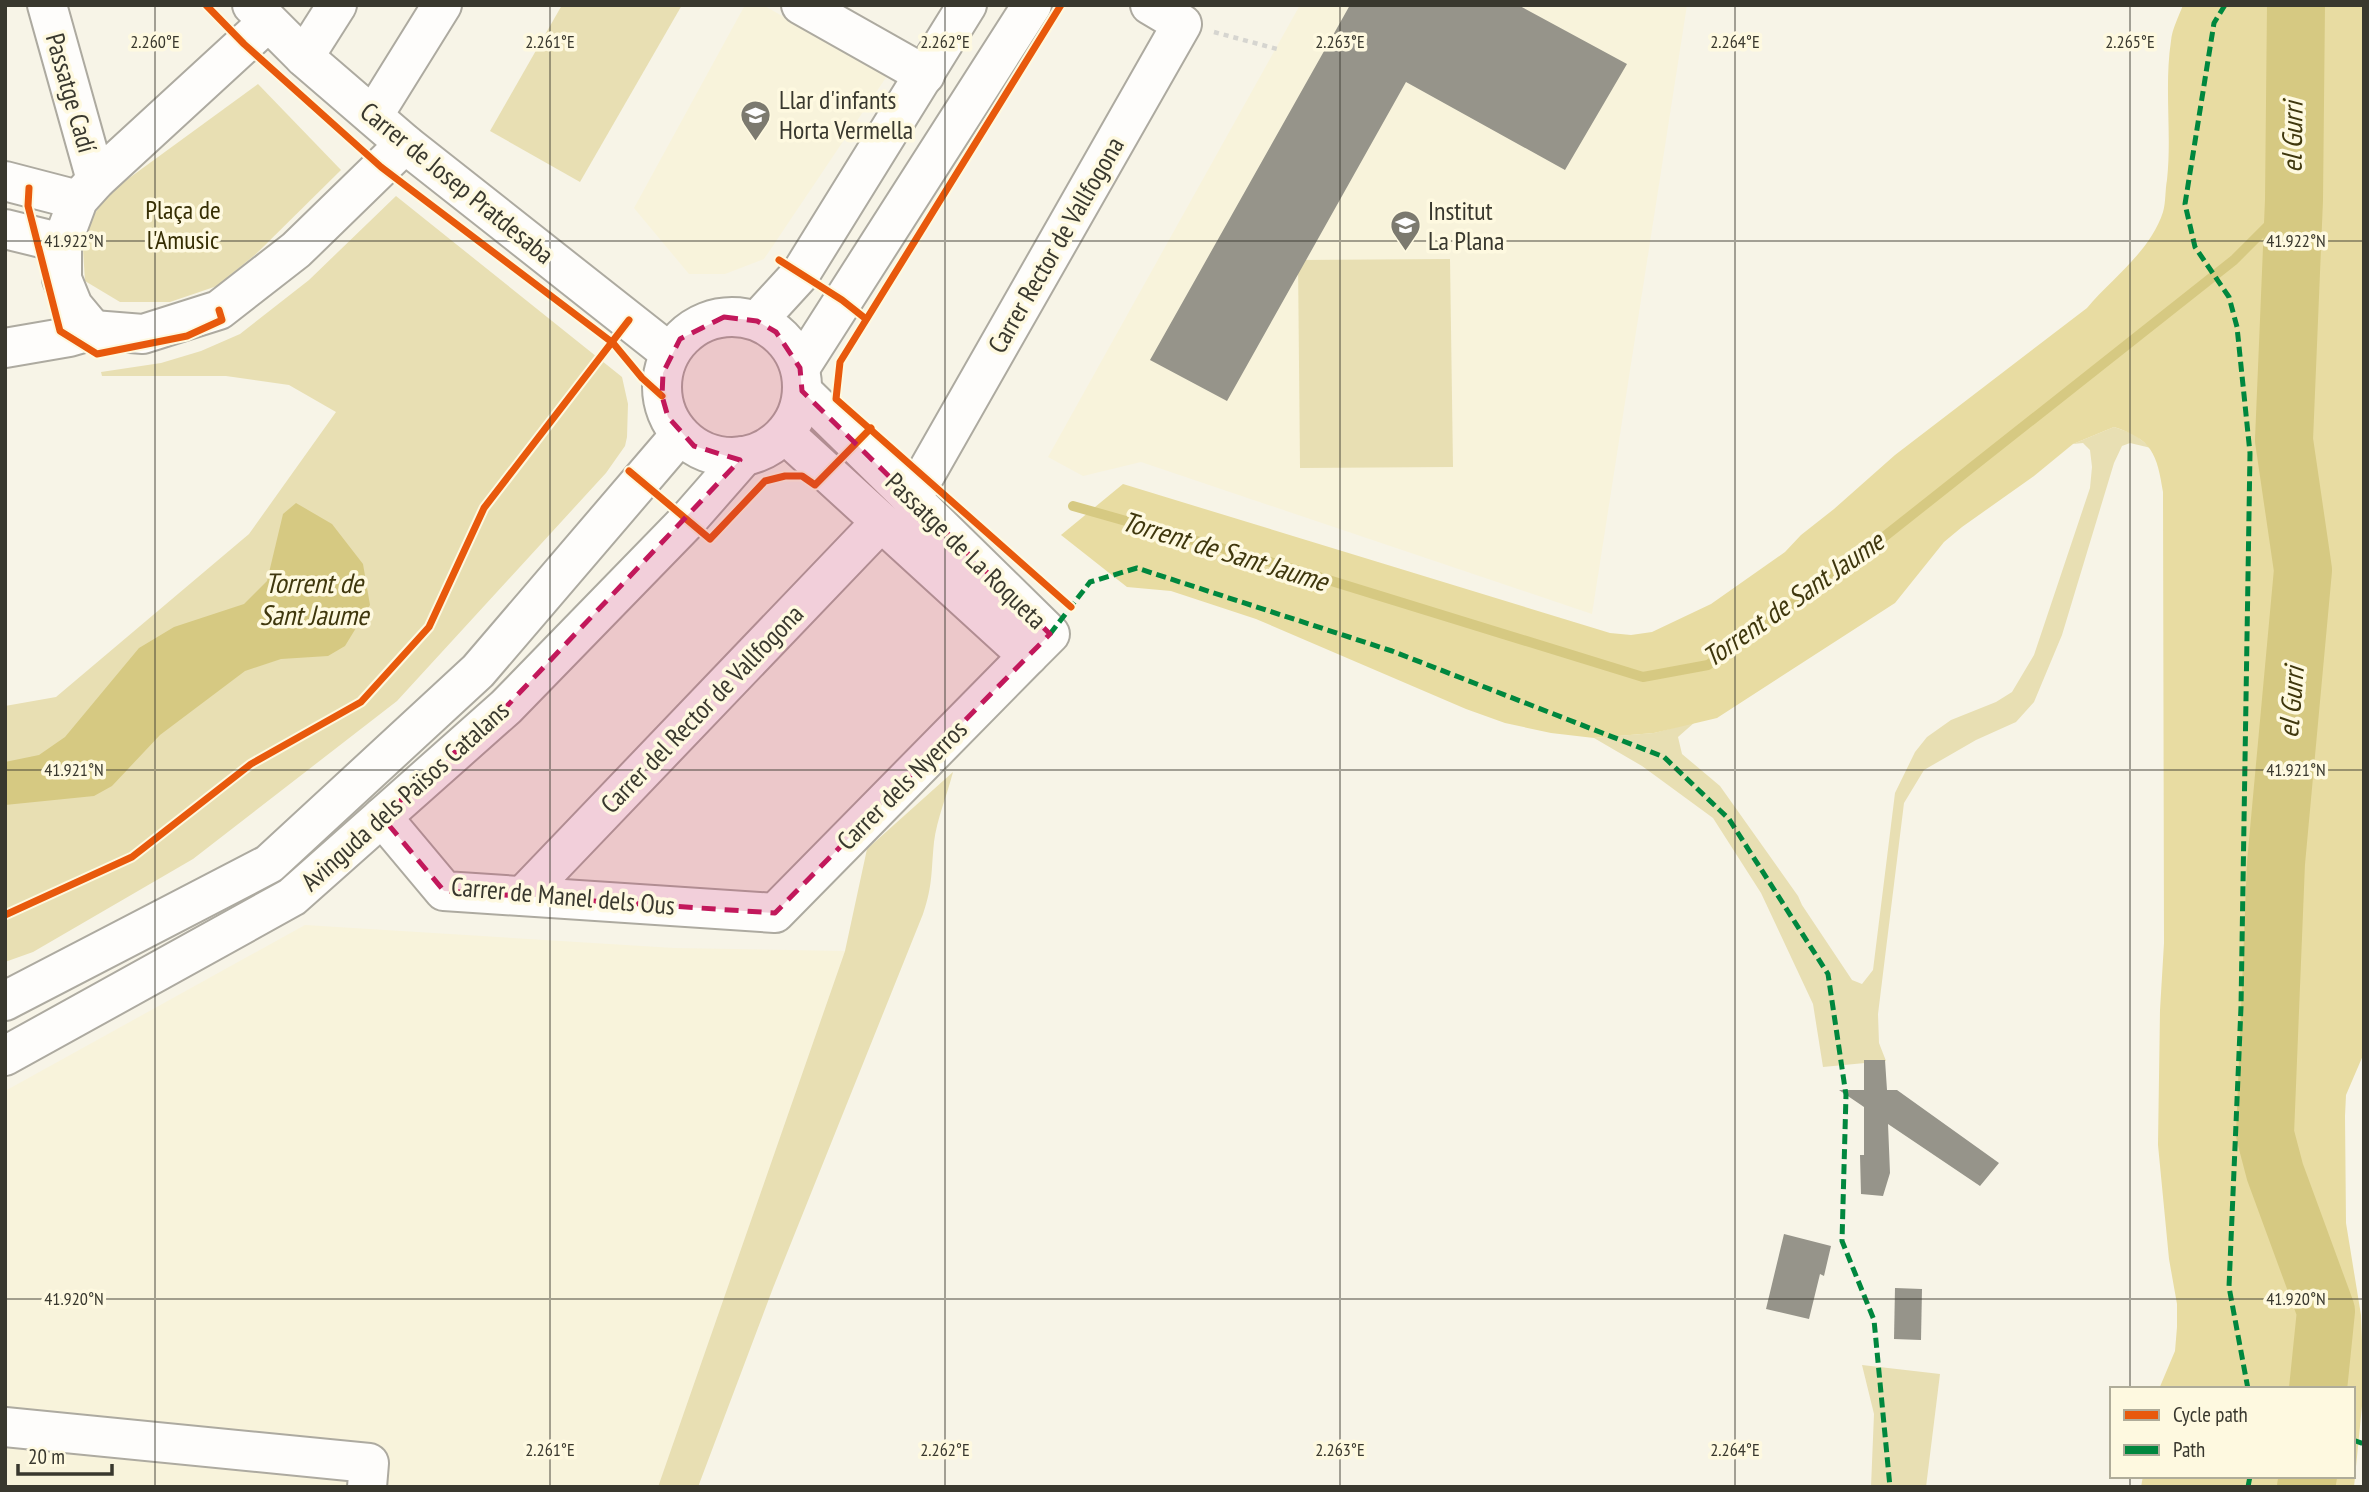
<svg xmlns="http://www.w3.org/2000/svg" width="2369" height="1492" font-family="'PT Sans Narrow',sans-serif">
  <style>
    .built { fill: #f8f3db }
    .green { fill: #e8dfb3 }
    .forest { fill: #e8dca2 }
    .water { fill: #d6c982 }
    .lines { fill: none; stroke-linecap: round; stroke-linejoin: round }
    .stream { stroke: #d6c982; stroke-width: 10 }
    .river { stroke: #d6c982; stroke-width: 58 }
    .building { fill: #96948a }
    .minor-casing { stroke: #adaaa0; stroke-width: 42 }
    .path { stroke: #d6d5d0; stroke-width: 4.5; stroke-dasharray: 5 5; stroke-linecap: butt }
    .minor { stroke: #fefdfb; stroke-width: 38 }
    .quiet { stroke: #00873e; stroke-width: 5; stroke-dasharray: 10 5; stroke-linecap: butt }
    .cycleway-casing { stroke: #fef9e0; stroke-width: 11 }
    .cycleway { stroke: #e8590c; stroke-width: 7 }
    .marked { fill: #c2185b; fill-opacity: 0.2; stroke: #c2185b; stroke-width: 5; stroke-dasharray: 14 9; stroke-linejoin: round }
    .ticks { fill: none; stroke: #39382e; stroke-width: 2; stroke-opacity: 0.45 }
    .labels { text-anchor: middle; stroke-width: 7; stroke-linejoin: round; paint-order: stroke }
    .street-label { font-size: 26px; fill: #39382e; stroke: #fef9e0 }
    .poi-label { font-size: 26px; fill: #39382e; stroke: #fef9e0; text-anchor: start }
    .park-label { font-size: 26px; fill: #362e03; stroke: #fef9e0 }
    .water-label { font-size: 28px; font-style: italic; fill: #3f370d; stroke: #fef9e0 }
    .ticks-label { font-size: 18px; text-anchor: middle; fill: #39382e; stroke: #fef9e0; stroke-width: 7; stroke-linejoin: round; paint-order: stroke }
  </style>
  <rect width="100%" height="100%" fill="#f7f4e7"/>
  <g class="built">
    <polygon points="745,5 763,5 887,76 764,259 725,274 689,274 634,208"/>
    <polygon points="1300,5 1687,5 1592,614 1141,462 1083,476 1048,457"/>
    <polygon points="305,925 674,948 845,951 658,1487 5,1487 5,1091"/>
  </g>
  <g class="green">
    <polygon points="562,5 682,5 580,182 490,131"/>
    <polygon points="258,84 341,170 256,254 217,286 170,302 120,302 85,281 83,249 90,220 110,192"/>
    <polygon points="396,196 622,377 628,404 627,437 625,446 606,473 397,701 193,859 33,952 5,962 5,706 56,697 249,534 336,412 289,385 226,376 102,376 101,372 161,363 201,351 240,334 309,280"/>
    <polygon points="1450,259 1453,467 1300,468 1298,260"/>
    <polygon points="2114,427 2134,434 2151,448 2130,443 2122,446 2114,463 2062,635 2034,702 2016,722 1976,740 1924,770 1904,803 1878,1014 1879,1043 1886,1061 1823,1067 1813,1004 1761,893 1713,818 1642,766 1594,738 1654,733 1695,722 1678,737 1682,754 1720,786 1798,896 1802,905 1852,980 1862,984 1873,970 1895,793 1915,752 1927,737 1951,720 1996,702 2012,692 2034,655 2090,488 2092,467 2090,450 2083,443 2073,444"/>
    <path d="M 953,772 C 947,795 937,819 934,842 C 931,871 933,885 923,914 L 773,1288 L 698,1487 L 658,1487 L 845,951 L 867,849 Z"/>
    <polygon points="1862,1365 1940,1374 1926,1487 1871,1487 1874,1414"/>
  </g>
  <path class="forest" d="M 2183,5 L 2364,5 L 2364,1053 L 2346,1095 L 2345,1116 L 2346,1223 L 2361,1315 L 2362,1340 L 2362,1406 L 2354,1487 L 2141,1487 L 2143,1476 L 2353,1476 L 2353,1389 L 2159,1389 L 2175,1351 L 2177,1327 L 2177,1304 L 2169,1259 L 2158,1145 L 2160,1010 L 2164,943 L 2163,492 C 2157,454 2152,439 2114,427 L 2073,444 L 2034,476 L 1962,527 L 1944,542 L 1895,603 L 1717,718 L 1654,733 L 1594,738 L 1551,733 L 1505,723 L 1466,709 L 1256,619 L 1171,591 L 1127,587 L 1061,535 L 1123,484 L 1610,633 L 1631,635 L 1652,632 L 1711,604 L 1785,552 L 1801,535 L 1834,509 L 1895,455 L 2087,308 C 2112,278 2150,252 2163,212 C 2166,202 2165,190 2167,180 C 2172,134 2164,87 2171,41 C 2172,29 2179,16 2183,5 Z"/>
  <polygon class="water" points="296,503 332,524 363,564 370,605 345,646 328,656 281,659 245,671 160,735 112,786 94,796 5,805 5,762 39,755 65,737 139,648 174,627 244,604 267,581 283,514"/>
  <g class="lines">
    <polyline class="stream" points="1073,506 1267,561 1643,677 1708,665 1880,540 2234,260 2294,200"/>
    <g class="river">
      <polyline points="2296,5 2294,200 2284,440 2303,570 2276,863 2265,1134 2275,1172 2326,1311 2318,1389"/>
      <polyline points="2306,1487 2308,1476"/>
    </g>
  </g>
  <g class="building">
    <polygon points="1350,5 1518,5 1627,64 1565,170 1406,82 1227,401 1150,360"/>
    <polygon points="1864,1060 1885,1060 1887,1090 1897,1090 1999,1163 1980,1186 1888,1124 1890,1173 1883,1196 1861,1194 1860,1155 1864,1155 1864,1107 1839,1090 1864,1090"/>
    <polygon points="1784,1234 1831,1246 1824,1276 1820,1274 1809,1319 1766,1309"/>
    <polygon points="1895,1288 1922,1289 1921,1340 1894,1339"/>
  </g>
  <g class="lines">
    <defs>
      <g id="minor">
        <polyline points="47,5 96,180"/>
        <polyline points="252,5 304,57 405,144 670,353"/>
        <polyline points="801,5 925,75"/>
        <polyline points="304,57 337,5"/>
        <polyline points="373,116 442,5"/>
        <polyline points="5,181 78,200"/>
        <polyline points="5,229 62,243"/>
        <circle cx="732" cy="387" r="70"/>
        <polyline points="757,321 801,273 967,5"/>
        <polyline points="93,330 73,306 62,279 62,243 78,200 96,180 268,22"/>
        <polyline points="5,348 69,337 93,330 143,334 219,310 296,250 405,144"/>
        <polyline points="800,368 1032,5"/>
        <polyline points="785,434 1028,656 1050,634 802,391"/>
        <polyline points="912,498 1182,24 1150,5"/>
        <polyline points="382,817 444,891 775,913 1028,656"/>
        <polyline points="523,896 881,522"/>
        <polyline points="5,1001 269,864 478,671 680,435"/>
        <polyline points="5,1056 292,897 506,707 687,521 744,456"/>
        <polyline points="5,1427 369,1463 367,1487"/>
      </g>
    </defs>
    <use href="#minor" class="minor-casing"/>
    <polyline class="path" points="1214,32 1277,49"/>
    <use href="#minor" class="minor"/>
    <g class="quiet">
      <polyline points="2225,5 2214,23 2185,204 2195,247 2229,297 2237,327 2250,453 2241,1007 2229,1287 2248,1389"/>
      <polyline points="1050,634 1090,582 1137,568 1392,651 1664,757 1729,819 1828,974 1846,1095 1842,1241 1874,1320 1890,1487"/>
      <polyline points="2353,1440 2364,1444"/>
      <polyline points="2248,1487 2250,1476"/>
    </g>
    <defs>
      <g id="cycleway">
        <polyline points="206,5 244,44 381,167 613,343 642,378 662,396"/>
        <polyline points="1061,5 840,362 836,399 1071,607"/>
        <polyline points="29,188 28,206 60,331 97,354 187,336 222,320 219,310"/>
        <polyline points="779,260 842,300 866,319"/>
        <polyline points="629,471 710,539 765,481 785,476 802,476 815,485 871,428"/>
        <polyline points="5,915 132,857 251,764 361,702 429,627 484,508 629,320"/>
      </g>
    </defs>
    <use href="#cycleway" class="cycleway-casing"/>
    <use href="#cycleway" class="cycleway"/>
  </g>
  <path class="marked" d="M 724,317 L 757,321 L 776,332 L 800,368 L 802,391 L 1050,634 L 775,913 L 444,891 L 382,817 L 506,707 L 740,460 L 694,446 L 668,417 L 662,396 L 663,373 L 680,339 Z"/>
  <path class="ticks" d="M 155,5 L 155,1487M 550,5 L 550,1487M 945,5 L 945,1487M 1340,5 L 1340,1487M 1735,5 L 1735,1487M 2130,5 L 2130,1389M 5,241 L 2364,241M 5,770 L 2364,770M 5,1299 L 2364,1299M 2130,1476 L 2130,1487"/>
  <defs>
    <symbol id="school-pin" viewBox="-11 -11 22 30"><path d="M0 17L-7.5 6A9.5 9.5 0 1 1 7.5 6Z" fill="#7c7a6f" stroke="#fef9e0"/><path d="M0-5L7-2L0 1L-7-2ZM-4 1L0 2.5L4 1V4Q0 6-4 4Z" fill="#fff"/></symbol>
  </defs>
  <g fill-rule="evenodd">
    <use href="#school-pin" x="738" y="98" width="35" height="47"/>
    <use href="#school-pin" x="1388" y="208" width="35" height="47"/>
  </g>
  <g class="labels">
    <g class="street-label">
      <text transform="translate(71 93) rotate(74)" y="9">Passatge Cadí</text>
      <text transform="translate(457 183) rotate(39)" y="9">Carrer de Josep Pratdesaba</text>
      <text transform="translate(1056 245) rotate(-60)" y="9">Carrer Rector de Vallfogona</text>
      <text transform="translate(966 551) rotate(44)" y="9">Passatge de La Roqueta</text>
      <text transform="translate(702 709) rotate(-46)" y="9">Carrer del Rector de Vallfogona</text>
      <text transform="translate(902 785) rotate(-45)" y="9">Carrer dels Nyerros</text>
      <text transform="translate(405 796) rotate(-42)" y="9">Avinguda dels Països Catalans</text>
      <text transform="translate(563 896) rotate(5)" y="9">Carrer de Manel dels Ous</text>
    </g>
    <g class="poi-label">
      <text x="779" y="109">Llar d'infants<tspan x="779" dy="30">Horta Vermella</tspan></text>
      <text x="1428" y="220">Institut<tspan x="1428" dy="30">La Plana</tspan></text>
    </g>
    <g class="park-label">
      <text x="183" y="219">Plaça de<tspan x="183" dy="30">l'Amusic</tspan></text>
    </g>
    <g class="water-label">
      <text transform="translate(2292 137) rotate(-89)" y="10">el Gurri</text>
      <text transform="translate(1225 551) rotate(17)" y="10">Torrent de Sant Jaume</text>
      <text x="314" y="593">Torrent de<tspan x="314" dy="32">Sant Jaume</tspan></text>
      <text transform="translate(1793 599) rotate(-35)" y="10">Torrent de Sant Jaume</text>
      <text transform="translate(2291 702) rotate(-85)" y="10">el Gurri</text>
    </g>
  </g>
  <g class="ticks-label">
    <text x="155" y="48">2.260°E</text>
    <text x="550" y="48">2.261°E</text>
    <text x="945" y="48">2.262°E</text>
    <text x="1340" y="48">2.263°E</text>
    <text x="1735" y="48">2.264°E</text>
    <text x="2130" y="48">2.265°E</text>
    <text x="74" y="247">41.922°N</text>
    <text x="2296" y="247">41.922°N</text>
    <text x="74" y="776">41.921°N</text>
    <text x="2296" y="776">41.921°N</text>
    <text x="74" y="1305">41.920°N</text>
    <text x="2296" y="1305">41.920°N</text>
    <text x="550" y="1456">2.261°E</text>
    <text x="945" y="1456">2.262°E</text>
    <text x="1340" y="1456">2.263°E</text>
    <text x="1735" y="1456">2.264°E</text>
  </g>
  <rect width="2369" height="1492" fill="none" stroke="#39382e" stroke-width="14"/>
  <rect x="2110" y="1387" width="245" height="91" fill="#fef9e0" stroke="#afac99" stroke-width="2"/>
  <rect x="2124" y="1410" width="35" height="10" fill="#e8590c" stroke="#afac99" stroke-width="2"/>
  <text x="2173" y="1422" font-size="21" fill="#39382e">Cycle path</text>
  <rect x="2124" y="1445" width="35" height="10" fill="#00873e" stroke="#afac99" stroke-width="2"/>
  <text x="2173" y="1457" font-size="21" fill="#39382e">Path</text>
  <path d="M18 1464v10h94v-10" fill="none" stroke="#39382e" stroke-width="3.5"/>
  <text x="28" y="1464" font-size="21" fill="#39382e" stroke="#fef9e0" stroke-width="5" paint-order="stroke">20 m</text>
</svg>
